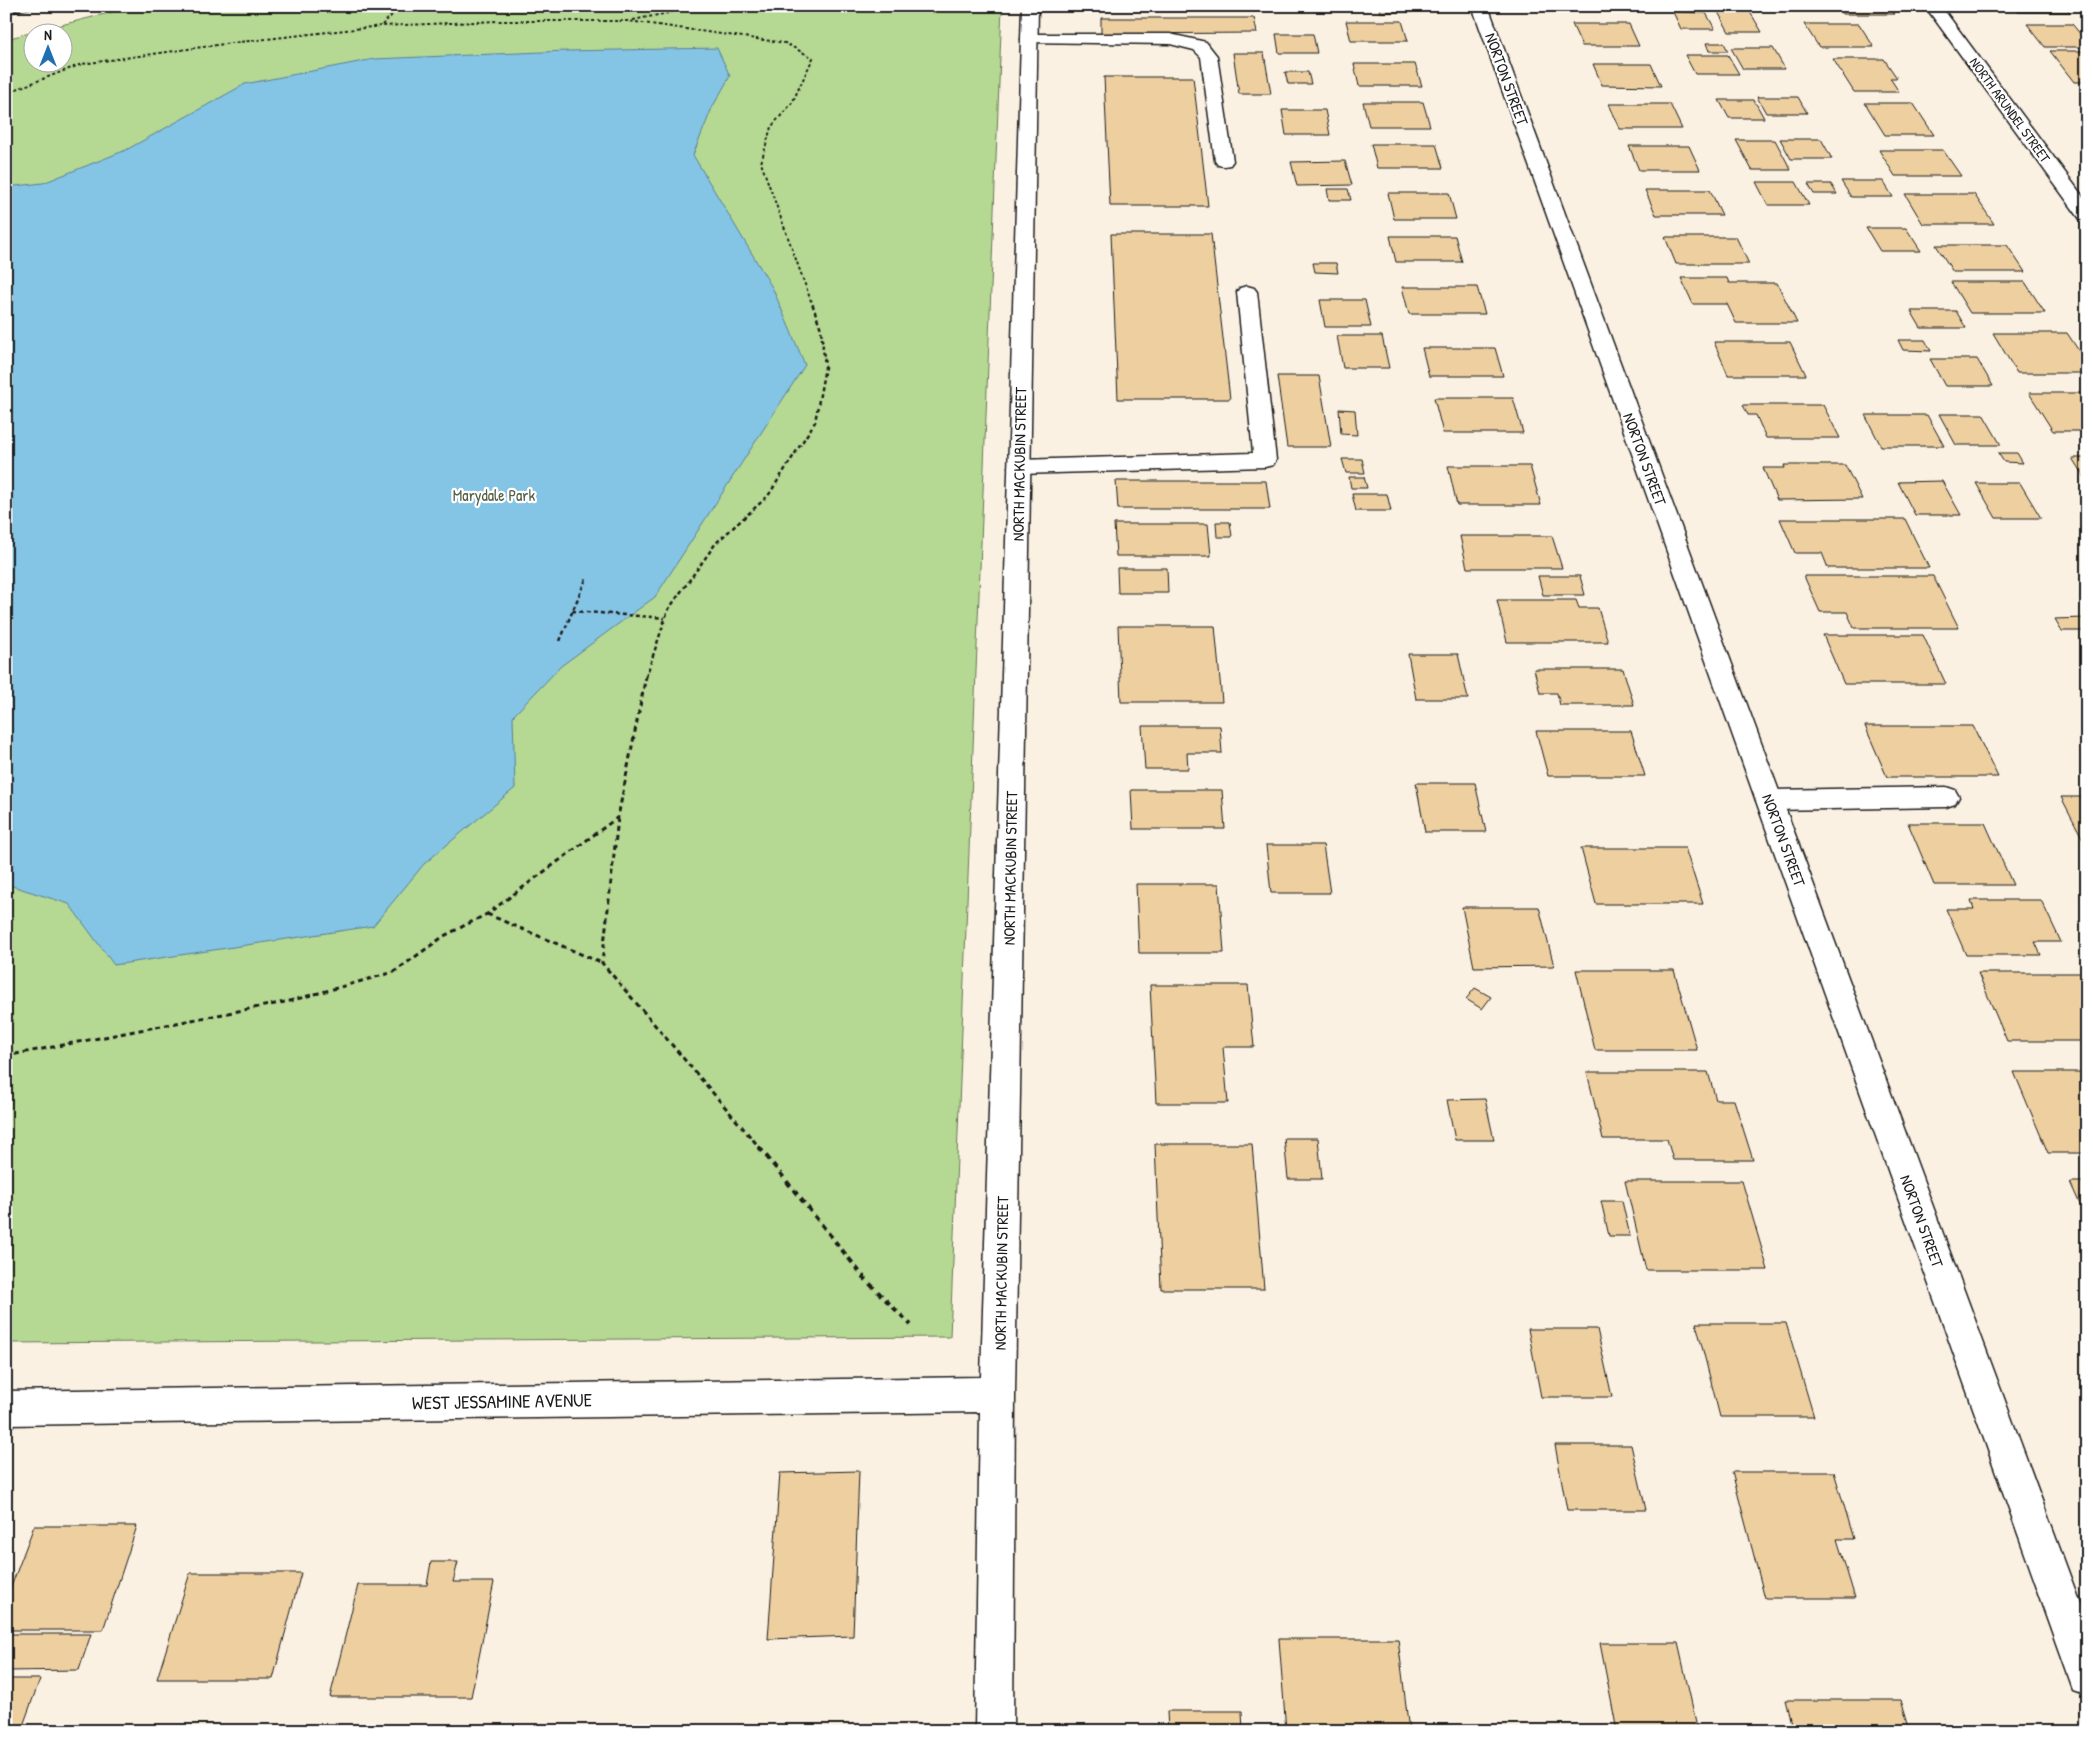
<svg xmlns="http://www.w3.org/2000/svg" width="2093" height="1737" font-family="'Patrick Hand',sans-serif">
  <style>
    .green { fill: #b5d892; stroke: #687a57; fill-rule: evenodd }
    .water { fill: #84c4e5; stroke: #5a8195 }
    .building { fill: #edcfa0; stroke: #1c1c1c }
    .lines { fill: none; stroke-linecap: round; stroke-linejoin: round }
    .service-casing { stroke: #1c1c1c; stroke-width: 3 }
    .minor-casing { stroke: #1c1c1c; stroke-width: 3 }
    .path-far3 { stroke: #1c1c1c; stroke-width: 2; stroke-dasharray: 3 2.5; stroke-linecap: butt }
    .path-far2 { stroke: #1c1c1c; stroke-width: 2.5; stroke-dasharray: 4 3; stroke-linecap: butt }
    .path-far1 { stroke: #1c1c1c; stroke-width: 3; stroke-dasharray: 5 4; stroke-linecap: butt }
    .path { stroke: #1c1c1c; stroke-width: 4; stroke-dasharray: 6 5; stroke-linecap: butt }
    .service { fill: #fff; fill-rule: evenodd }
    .minor { fill: #fff; fill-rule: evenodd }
    .rail-casing { stroke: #1c1c1c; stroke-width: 4 }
    .rail { stroke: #fff; stroke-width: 2.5; stroke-dasharray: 8; stroke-linecap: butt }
    .labels { text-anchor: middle; stroke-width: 4.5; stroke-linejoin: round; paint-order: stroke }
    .far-street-label { font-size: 14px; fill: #1c1c1c; stroke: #fff }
    .street-label { font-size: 16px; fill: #1c1c1c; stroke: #fff }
    .park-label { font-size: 16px; fill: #525e45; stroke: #fff }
    .near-street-label { font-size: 19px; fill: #1c1c1c; stroke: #fff }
  </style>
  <rect width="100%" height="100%" fill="#faf1e2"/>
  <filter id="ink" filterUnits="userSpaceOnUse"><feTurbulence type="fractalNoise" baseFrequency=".02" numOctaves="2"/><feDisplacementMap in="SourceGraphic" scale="10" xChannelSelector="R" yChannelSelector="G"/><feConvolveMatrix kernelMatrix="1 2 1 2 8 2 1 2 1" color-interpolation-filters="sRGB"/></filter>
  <g filter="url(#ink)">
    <path class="green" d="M 136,6 L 1002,6 L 950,1337 L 6,1343 L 6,39 ZM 32,32 L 62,32 L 62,62 L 32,62 Z"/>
    <polygon class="water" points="717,48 730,76 712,108 693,155 773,289 805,365 655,597 561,666 513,716 515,788 424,864 373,926 114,965 69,904 6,884 6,187 43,183 126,150 245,84 374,59 567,51"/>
    <g class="building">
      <polygon points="1204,6 1239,6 1240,10 1204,10"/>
      <polygon points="1379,6 1411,6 1413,12 1380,12"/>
      <polygon points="1753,6 1837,6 1840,10 1755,10"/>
      <polygon points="1837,6 1889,6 1894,14 1842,14"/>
      <polygon points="2013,6 2065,6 2070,12 2018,12"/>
      <polygon points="1673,12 1706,13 1715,29 1681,29"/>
      <polygon points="1718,12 1750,12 1762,32 1729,32"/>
      <polygon points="1101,18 1254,18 1257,33 1101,34"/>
      <polygon points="1346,21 1402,21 1408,41 1351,41"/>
      <polygon points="1572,24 1629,24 1639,46 1582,46"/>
      <polygon points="1804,24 1859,24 1874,47 1819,47"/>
      <polygon points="2027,24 2072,24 2087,42 2087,47 2045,47"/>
      <polygon points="1276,34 1313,34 1317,53 1279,53"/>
      <polygon points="1706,43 1724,43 1728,51 1709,51"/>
      <polygon points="1731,48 1773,48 1785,69 1743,69"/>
      <polygon points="2050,51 2087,51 2087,82 2074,82"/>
      <polygon points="1233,53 1264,53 1271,94 1239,94"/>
      <polygon points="1685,55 1728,55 1739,74 1695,74"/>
      <polygon points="1833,59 1884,59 1897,78 1890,78 1899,92 1854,92"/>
      <polygon points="1354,64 1415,64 1422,86 1359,86"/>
      <polygon points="1593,64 1651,64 1661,86 1602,85"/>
      <polygon points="1285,72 1308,72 1311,84 1288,84"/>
      <polygon points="1104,77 1193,77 1208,206 1110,206"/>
      <polygon points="1757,97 1798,97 1807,113 1766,113"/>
      <polygon points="1719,100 1754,100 1764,118 1729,118"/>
      <polygon points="1363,102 1423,102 1430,126 1369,126"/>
      <polygon points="1865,103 1913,103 1934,135 1885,135"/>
      <polygon points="1609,104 1670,104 1682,129 1620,129"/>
      <polygon points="1282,110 1325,110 1330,135 1286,135"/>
      <polygon points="1780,139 1821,139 1832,159 1791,159"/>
      <polygon points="1736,140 1775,140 1791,170 1752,170"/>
      <polygon points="1371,144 1436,144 1443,168 1377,168"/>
      <polygon points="1629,146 1689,146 1700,170 1639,170"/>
      <polygon points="1879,150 1943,150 1961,176 1895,176"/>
      <polygon points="1345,161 1352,185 1297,186 1291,162"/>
      <polygon points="1841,181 1883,181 1893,197 1851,197"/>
      <polygon points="1756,182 1796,182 1809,205 1768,205"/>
      <polygon points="1808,184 1831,184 1837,194 1814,194"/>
      <polygon points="1327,189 1348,189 1351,200 1329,200"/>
      <polygon points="1645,190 1710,190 1722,215 1656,215"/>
      <polygon points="1388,193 1449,193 1456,219 1394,219"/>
      <polygon points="1905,194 1974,194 1994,224 1923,224"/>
      <polygon points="1866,228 1906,228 1921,251 1880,251"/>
      <polygon points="1111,234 1211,234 1230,399 1118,399"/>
      <polygon points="1390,236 1455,236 1462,262 1396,262"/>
      <polygon points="1665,237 1736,237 1749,264 1676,264"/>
      <polygon points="1936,245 2007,245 2025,272 1953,272"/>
      <polygon points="1313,263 1336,263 1338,273 1315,272"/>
      <polygon points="1681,278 1727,278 1729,283 1777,283 1797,323 1736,323 1727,304 1693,304"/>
      <polygon points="1951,282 2025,282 2045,313 1970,313"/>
      <polygon points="1402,287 1477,287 1485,314 1409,314"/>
      <polygon points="1320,300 1365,300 1371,327 1325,327"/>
      <polygon points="1911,311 1956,311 1966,328 1921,328"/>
      <polygon points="1993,333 2067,333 2087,363 2087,373 2017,373"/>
      <polygon points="1337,336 1382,336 1389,368 1343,368"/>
      <polygon points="1898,340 1925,340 1931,351 1903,350"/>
      <polygon points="1714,342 1790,342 1806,375 1728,375"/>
      <polygon points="1422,348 1495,348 1503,376 1429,376"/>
      <polygon points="1930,359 1977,359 1993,386 1945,386"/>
      <polygon points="1277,376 1319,376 1331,447 1287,447"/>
      <polygon points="2029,393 2087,393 2087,431 2053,431"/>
      <polygon points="1434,398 1513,398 1523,433 1443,433"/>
      <polygon points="1743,405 1823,405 1840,438 1766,438 1756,415 1748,415"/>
      <polygon points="1339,409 1355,410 1357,435 1341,434"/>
      <polygon points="1939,414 1983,414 2001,445 1956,445"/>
      <polygon points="1865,415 1927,415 1944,446 1881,446"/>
      <polygon points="1998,453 2017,453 2023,463 2004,462"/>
      <polygon points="2072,458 2087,458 2087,482"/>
      <polygon points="1342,459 1362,459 1365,473 1346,473"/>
      <polygon points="1784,465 1845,465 1862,499 1777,500 1763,468 1785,468"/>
      <polygon points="1448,466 1530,466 1541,505 1457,505"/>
      <polygon points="1349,477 1364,477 1367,488 1351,488"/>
      <polygon points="1116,481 1266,481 1270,509 1118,509"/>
      <polygon points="1942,481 1961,515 1915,515 1898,482"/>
      <polygon points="1976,483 2020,483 2041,518 1996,518"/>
      <polygon points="1352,494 1387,494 1391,511 1356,511"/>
      <polygon points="1780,519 1905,519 1929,568 1828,568 1822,553 1795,553"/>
      <polygon points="1216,522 1230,522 1232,537 1217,537"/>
      <polygon points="1114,524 1208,524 1211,556 1116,556"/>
      <polygon points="1460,536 1552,536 1562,568 1467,568"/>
      <polygon points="1117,568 1167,568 1168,593 1118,593"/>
      <polygon points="1538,576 1580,576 1585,595 1543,595"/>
      <polygon points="1804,576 1933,576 1959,628 1854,628 1847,612 1820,612"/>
      <polygon points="1497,600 1576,600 1579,608 1598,608 1608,642 1507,642"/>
      <polygon points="2084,618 2087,623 2087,631 2062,631 2055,619"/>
      <polygon points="1118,626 1215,626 1222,702 1121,702"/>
      <polygon points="1823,635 1923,635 1946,684 1844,684"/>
      <polygon points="1408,654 1458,654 1468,699 1416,699"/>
      <polygon points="1534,669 1623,669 1634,705 1560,705 1557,693 1540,693"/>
      <polygon points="1142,726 1220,726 1222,753 1187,753 1188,769 1145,769"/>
      <polygon points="1865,726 1973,726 1998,777 1887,777"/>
      <polygon points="1536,731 1631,731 1645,776 1548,776"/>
      <polygon points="1416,783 1475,783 1486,832 1425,832"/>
      <polygon points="1131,790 1222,790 1225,829 1133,829"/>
      <polygon points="2061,797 2087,797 2087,847"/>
      <polygon points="1908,823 1985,823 2013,885 1934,885"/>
      <polygon points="1266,845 1323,845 1330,893 1271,893"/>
      <polygon points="1581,848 1685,848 1703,904 1596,904"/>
      <polygon points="1136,884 1219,884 1224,953 1139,953"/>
      <polygon points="1971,900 2041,900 2061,942 2035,942 2041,955 1966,955 1946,909 1974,909"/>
      <polygon points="1462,907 1539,907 1554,966 1474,967"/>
      <polygon points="1576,970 1674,970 1697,1050 1595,1050"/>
      <polygon points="1978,973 2087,973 2087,1041 2007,1041"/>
      <polygon points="1150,985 1248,985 1254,1047 1223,1047 1228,1103 1156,1103"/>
      <polygon points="1475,988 1491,997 1482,1009 1466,999"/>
      <polygon points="1587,1072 1708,1072 1716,1100 1734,1100 1753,1160 1673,1160 1667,1139 1603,1139"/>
      <polygon points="2014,1072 2087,1072 2087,1153 2048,1153"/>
      <polygon points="1485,1099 1494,1140 1455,1140 1447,1100"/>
      <polygon points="1284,1138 1318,1138 1322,1179 1288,1179"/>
      <polygon points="1155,1144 1252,1144 1264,1289 1161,1289"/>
      <polygon points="1625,1181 1742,1181 1768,1270 1646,1270"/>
      <polygon points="2070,1182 2087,1182 2087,1220"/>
      <polygon points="1601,1201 1622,1201 1630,1236 1609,1236"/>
      <polygon points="1696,1323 1786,1323 1814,1417 1720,1417"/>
      <polygon points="1528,1329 1597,1329 1612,1397 1541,1397"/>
      <polygon points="1555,1445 1631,1445 1646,1510 1567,1510"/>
      <polygon points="859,1471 853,1636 768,1639 780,1473"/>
      <polygon points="1732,1472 1834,1472 1854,1539 1837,1539 1855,1598 1765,1598"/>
      <polygon points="34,1526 137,1526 103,1630 6,1630 6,1600"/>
      <polygon points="431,1562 458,1562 453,1582 494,1582 471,1697 330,1697 358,1585 427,1585"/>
      <polygon points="190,1573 301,1573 273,1679 157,1679"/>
      <polygon points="6,1634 91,1634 79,1670 6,1671"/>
      <polygon points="1279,1639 1398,1639 1409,1731 1286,1731"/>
      <polygon points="1600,1643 1678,1643 1698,1731 1617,1731"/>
      <polygon points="6,1679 40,1679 21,1731 6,1731"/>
      <polygon points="1785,1700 1901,1700 1910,1731 1793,1731"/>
      <polygon points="1167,1711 1242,1711 1243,1731 1168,1731"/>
    </g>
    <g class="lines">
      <defs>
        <g id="service">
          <polygon points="1029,34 1170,34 1206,42 1217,56 1233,161 1230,165 1224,166 1218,165 1215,161 1201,57 1194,50 1170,44 1023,42 1021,39 1023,36"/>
          <polygon points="1247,286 1254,288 1257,292 1276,460 1273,465 1265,467 1019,474 1011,472 1008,467 1011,462 1019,460 1253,453 1237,292 1240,288"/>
          <polygon points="1946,787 1955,790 1959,797 1955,804 1946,807 1769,810 1760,807 1756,800 1760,793 1769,790"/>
        </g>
        <g id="minor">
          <polygon points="1022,6 1038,6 1015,1394 1013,1731 975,1731 980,1412 6,1425 6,1391 981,1377"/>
          <polygon points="1472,6 1488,6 2087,1622 2087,1693 2073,1688 2068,1674"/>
          <polygon points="1925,6 1941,6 2087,202 2087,221 2080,219"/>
        </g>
      </defs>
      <use href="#service" class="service-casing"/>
      <use href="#minor" class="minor-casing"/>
      <g class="path-far3">
        <polyline points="633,20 703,6"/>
        <polyline points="382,25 401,6"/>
        <polyline points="6,93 82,64 231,43 381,26 499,21 629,21 785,43 813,58 792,103 771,127 761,163 811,301"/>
      </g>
      <g class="path-far2">
        <polyline points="572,611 665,618"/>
        <polyline points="560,641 586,579"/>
        <polyline points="646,677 668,610 716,543 768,496 815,422 825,367 821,329 811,300"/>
      </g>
      <g class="path-far1">
        <polyline points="618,818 602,963 760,1148"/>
        <polyline points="487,914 602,963"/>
        <polyline points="6,1056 290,1001 394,972 444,936 487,914 618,817 646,676"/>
      </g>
      <polyline class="path" points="759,1147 867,1281 911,1325"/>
      <use href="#service" class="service"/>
      <use href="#minor" class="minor"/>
      <defs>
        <polyline id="rail" points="6,13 34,6"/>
      </defs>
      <use href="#rail" class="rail-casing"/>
      <use href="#rail" class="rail"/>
    </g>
  </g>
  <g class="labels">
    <g class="far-street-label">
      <text transform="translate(2010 110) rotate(54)" y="5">NORTH ARUNDEL STREET</text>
    </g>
    <g class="street-label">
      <text transform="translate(1507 79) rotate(70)" y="6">NORTON STREET</text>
      <text transform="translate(1645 459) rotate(70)" y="6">NORTON STREET</text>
      <text transform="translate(1019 464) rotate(-89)" y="6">NORTH MACKUBIN STREET</text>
      <text transform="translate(1784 840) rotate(70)" y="6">NORTON STREET</text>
      <text transform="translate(1010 868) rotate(-89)" y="6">NORTH MACKUBIN STREET</text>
      <text transform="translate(1922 1221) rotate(70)" y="6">NORTON STREET</text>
      <text transform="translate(1001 1273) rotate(-89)" y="6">NORTH MACKUBIN STREET</text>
    </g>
    <g class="park-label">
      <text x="494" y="501">Marydale Park</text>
    </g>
    <g class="near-street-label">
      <text transform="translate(502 1401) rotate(-1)" y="7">WEST JESSAMINE AVENUE</text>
    </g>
  </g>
  <rect width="2093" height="1737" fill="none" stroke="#fff" stroke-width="25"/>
  <rect x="12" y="12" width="2068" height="1712" fill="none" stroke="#1c1c1c" stroke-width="2" filter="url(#ink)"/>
  <g transform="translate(48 48)"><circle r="24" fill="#ffffff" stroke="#a4a4a4"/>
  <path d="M0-4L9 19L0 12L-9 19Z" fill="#1f6fb2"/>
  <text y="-8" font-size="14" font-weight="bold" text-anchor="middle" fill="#1c1c1c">N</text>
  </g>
</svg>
